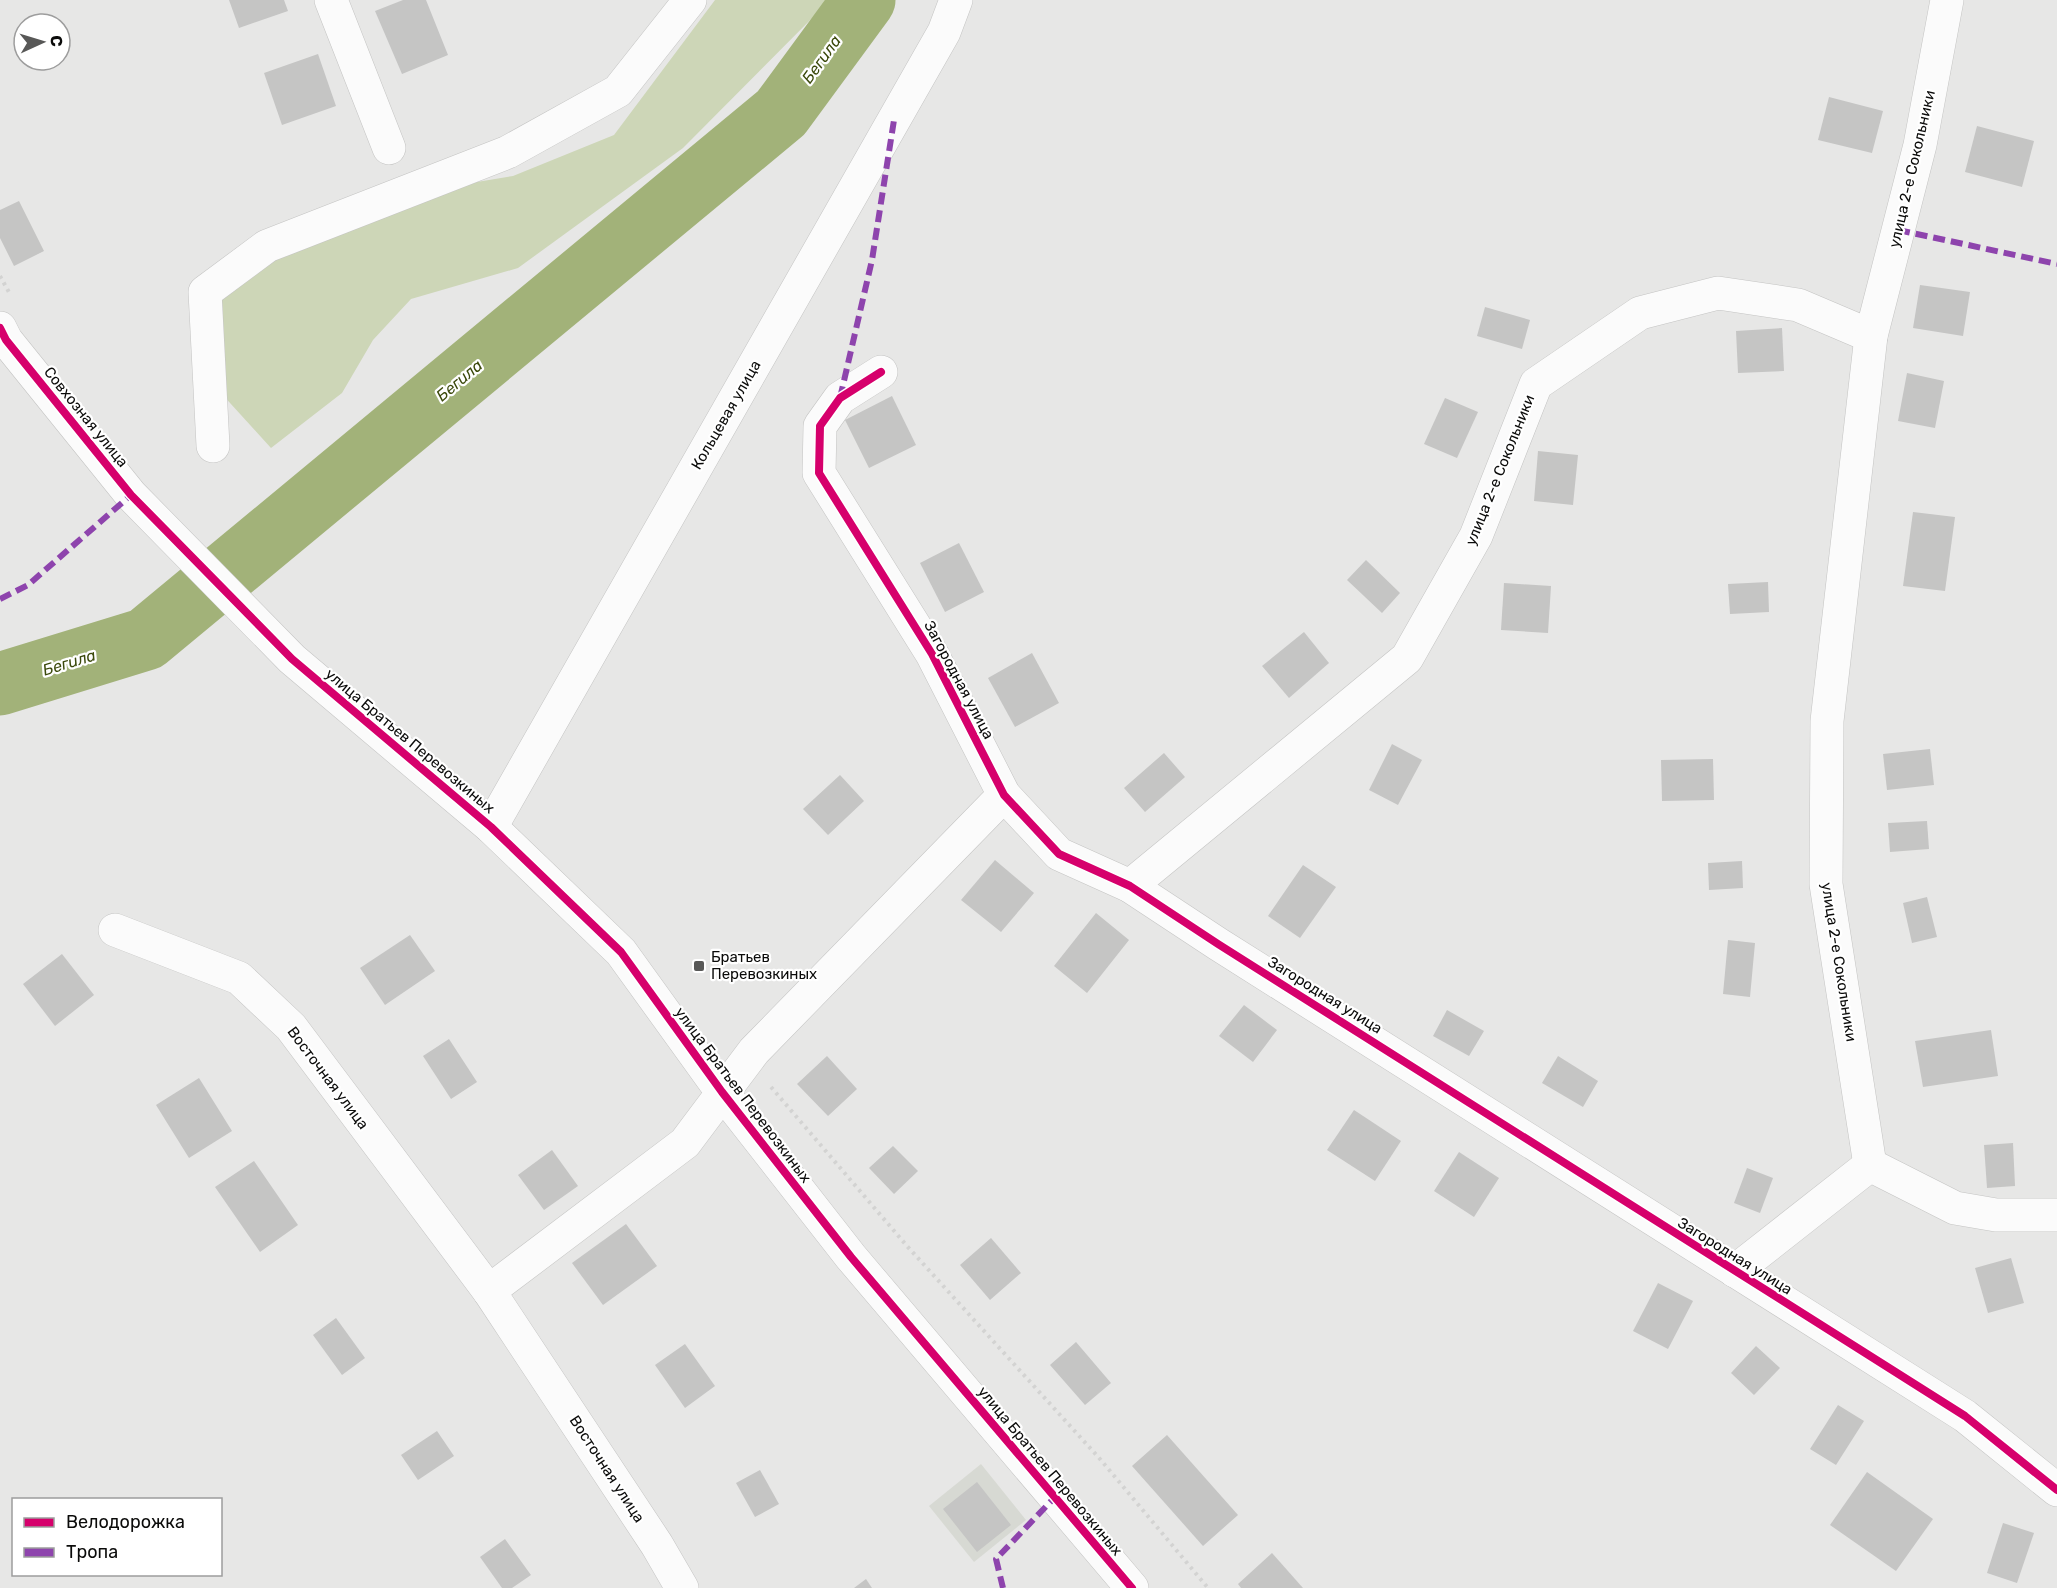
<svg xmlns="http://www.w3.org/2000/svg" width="2057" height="1588" font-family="Rubik,sans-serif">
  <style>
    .built { fill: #d7d9d3 }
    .green { fill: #cdd6b7 }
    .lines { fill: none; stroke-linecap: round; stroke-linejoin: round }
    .river { stroke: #a2b279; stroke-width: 63 }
    .building { fill: #c5c5c4 }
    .minor-casing { stroke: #c4c4c3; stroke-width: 34 }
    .path { stroke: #d3d3d2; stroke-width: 4; stroke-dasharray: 3 4.5; stroke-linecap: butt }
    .minor { stroke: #fbfbfb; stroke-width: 33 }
    .quiet { stroke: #8e44ad; stroke-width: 6; stroke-dasharray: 12 6; stroke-linecap: butt }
    .cycleway-casing { stroke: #fff; stroke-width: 11 }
    .cycleway { stroke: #d6006c; stroke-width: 8 }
    .poi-dot { fill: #585857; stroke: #fff; stroke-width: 2 }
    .labels { text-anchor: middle; stroke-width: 4.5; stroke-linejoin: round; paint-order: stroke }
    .street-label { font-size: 15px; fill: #0b0b0a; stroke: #fff }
    .poi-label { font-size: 15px; fill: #0b0b0a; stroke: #fff; text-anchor: start }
    .water-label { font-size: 16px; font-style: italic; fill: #3b490b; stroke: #fff }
  </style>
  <rect width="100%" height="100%" fill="#e7e7e6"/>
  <polygon class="built" points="981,1464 1026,1520 974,1562 929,1506"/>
  <polygon class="green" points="715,0 830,0 683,148 518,268 411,299 373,340 342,393 271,448 210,381 222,285 369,200 513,176 614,135"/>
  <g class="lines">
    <polyline class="river" points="0,684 146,639 781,113 864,0"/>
  </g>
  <g class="building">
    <polygon points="229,0 284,0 288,11 239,28"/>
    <polygon points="403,0 426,0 448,55 402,74 375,11"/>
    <polygon points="318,54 336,106 282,125 264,73"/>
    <polygon points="1829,97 1883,111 1872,153 1818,140"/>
    <polygon points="1977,126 2034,141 2022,187 1965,172"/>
    <polygon points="19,201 44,251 14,266 0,238 0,210"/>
    <polygon points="1920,285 1970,292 1963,336 1913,328"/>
    <polygon points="1485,307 1530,320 1522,349 1477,336"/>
    <polygon points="1782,328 1784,371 1738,373 1736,331"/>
    <polygon points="1907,373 1944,381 1935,428 1898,421"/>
    <polygon points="892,396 916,445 869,468 845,420"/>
    <polygon points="1445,398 1478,412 1457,458 1424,444"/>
    <polygon points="1538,451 1578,455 1573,505 1534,501"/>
    <polygon points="1913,512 1955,517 1945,591 1903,586"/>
    <polygon points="959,543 984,592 945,612 920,563"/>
    <polygon points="1366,560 1400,593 1382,613 1347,580"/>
    <polygon points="1768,582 1769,612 1730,614 1728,584"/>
    <polygon points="1504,583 1551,586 1548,633 1501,630"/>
    <polygon points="1304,632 1329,663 1289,698 1262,666"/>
    <polygon points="1032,653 1059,703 1015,727 988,678"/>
    <polygon points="1392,744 1422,760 1398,805 1369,790"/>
    <polygon points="1930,749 1934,785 1887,790 1883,754"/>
    <polygon points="1164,753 1185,777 1145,812 1124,788"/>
    <polygon points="1713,759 1714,800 1662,801 1661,760"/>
    <polygon points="840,775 864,801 828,835 803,809"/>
    <polygon points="1927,821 1929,849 1890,852 1888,823"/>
    <polygon points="995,860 1034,893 1001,932 961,900"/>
    <polygon points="1742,861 1743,888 1709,890 1708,863"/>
    <polygon points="1303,865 1336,887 1300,938 1268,916"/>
    <polygon points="1927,897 1937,937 1912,943 1903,903"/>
    <polygon points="1096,913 1129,940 1087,993 1054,966"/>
    <polygon points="410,935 435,971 385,1005 360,968"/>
    <polygon points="1728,940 1755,943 1750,997 1723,994"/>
    <polygon points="62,954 94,995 55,1026 23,984"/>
    <polygon points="1244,1005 1277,1030 1253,1062 1219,1036"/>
    <polygon points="1447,1010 1484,1031 1469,1056 1433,1036"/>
    <polygon points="1991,1030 1998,1076 1923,1087 1915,1041"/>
    <polygon points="449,1039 477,1082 451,1099 423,1056"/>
    <polygon points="827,1056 857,1089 828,1116 797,1084"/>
    <polygon points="1558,1056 1598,1081 1583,1107 1542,1083"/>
    <polygon points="199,1078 232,1131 189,1158 156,1105"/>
    <polygon points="1354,1110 1401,1141 1375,1181 1327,1150"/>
    <polygon points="2013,1143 2015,1186 1987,1188 1984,1145"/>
    <polygon points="893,1146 918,1171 894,1194 869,1168"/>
    <polygon points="552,1150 578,1186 544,1210 518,1175"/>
    <polygon points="1459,1152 1499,1178 1474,1217 1434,1191"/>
    <polygon points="254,1161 298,1225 260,1252 215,1187"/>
    <polygon points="1747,1168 1773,1178 1760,1213 1734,1203"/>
    <polygon points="626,1224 657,1266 603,1305 572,1263"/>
    <polygon points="991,1238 1021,1273 990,1300 960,1265"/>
    <polygon points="2011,1258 2024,1303 1988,1313 1975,1268"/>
    <polygon points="1658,1283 1693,1301 1668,1349 1633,1331"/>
    <polygon points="336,1318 365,1358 342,1375 313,1335"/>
    <polygon points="1076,1342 1111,1383 1085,1405 1050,1365"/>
    <polygon points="685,1344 715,1386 685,1408 655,1365"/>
    <polygon points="1756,1346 1780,1368 1754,1395 1731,1373"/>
    <polygon points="1838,1405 1864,1421 1836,1465 1810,1449"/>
    <polygon points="437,1431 454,1456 418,1480 401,1455"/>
    <polygon points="1167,1435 1238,1515 1203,1546 1132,1466"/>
    <polygon points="760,1470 779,1504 755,1517 736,1483"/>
    <polygon points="1867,1472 1933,1519 1896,1571 1830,1525"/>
    <polygon points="977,1482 1011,1525 977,1552 943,1509"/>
    <polygon points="2003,1523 2034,1533 2017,1583 1987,1573"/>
    <polygon points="505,1539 531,1575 512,1588 502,1588 480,1557"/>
    <polygon points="1272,1553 1303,1588 1241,1588 1238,1584"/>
    <polygon points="866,1579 872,1588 854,1588"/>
  </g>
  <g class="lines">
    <defs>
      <g id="minor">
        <polyline points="331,0 389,148"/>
        <polyline points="0,328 6,340 131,495 292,659 491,827 621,952 722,1092 851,1257 1132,1588"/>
        <polyline points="881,372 840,398 820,426 819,473 932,654 1004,795 1059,854 1130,886 1218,944 1965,1416 2057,1490"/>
        <polyline points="213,446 205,292 267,246 508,152 618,91 690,0"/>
        <polyline points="491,827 944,32 956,0"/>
        <polyline points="1130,886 1407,658 1476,536 1536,384 1640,313 1718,293 1798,305 1871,336"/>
        <polyline points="115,930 239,978 291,1027 489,1291 657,1545 682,1588"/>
        <polyline points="1870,1165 1826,884 1827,721 1871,336 1920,145 1947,0"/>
        <polyline points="1870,1165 1955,1208 1996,1215 2057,1215"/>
        <polyline points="1735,1271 1870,1165"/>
        <polyline points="489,1291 685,1143 754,1051 1004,795"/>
      </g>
    </defs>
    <use href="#minor" class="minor-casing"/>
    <g class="path">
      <polyline points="0,276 10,294"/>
      <polyline points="771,1087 907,1246 1100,1459 1208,1588"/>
    </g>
    <use href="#minor" class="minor"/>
    <g class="quiet">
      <polyline points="1898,230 2057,264"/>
      <polyline points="840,398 872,260 894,120"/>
      <polyline points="0,599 28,585 131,495"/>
      <polyline points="1003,1588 996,1559 1055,1497"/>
    </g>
    <defs>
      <g id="cycleway">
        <polyline points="0,328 6,340 131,495 292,659 491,827 621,952 722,1092 851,1257 1132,1588"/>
        <polyline points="881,372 840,398 820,426 819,473 932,654 1004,795 1059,854 1130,886 1218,944 1965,1416 2057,1490"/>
      </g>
    </defs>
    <use href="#cycleway" class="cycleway-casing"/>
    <use href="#cycleway" class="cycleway"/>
  </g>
  <rect class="poi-dot" x="693" y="960" width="12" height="12" rx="3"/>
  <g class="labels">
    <g class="street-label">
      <text transform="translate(1912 169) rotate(-77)" y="5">улица 2-е Сокольники</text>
      <text transform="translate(726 415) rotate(-60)" y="5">Кольцевая улица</text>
      <text transform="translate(86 417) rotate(51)" y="5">Совхозная улица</text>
      <text transform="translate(1500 470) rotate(-68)" y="5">улица 2-е Сокольники</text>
      <text transform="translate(959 680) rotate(62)" y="5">Загородная улица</text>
      <text transform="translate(410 741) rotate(40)" y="5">улица Братьев Перевозкиных</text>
      <text transform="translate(1839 962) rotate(81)" y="5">улица 2-е Сокольники</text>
      <text transform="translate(1325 995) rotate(32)" y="5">Загородная улица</text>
      <text transform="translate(328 1078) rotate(53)" y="5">Восточная улица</text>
      <text transform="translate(743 1095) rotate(53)" y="5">улица Братьев Перевозкиных</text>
      <text transform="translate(1735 1256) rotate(32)" y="5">Загородная улица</text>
      <text transform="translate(607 1469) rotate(57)" y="5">Восточная улица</text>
      <text transform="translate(1050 1471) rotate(50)" y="5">улица Братьев Перевозкиных</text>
    </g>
    <g class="poi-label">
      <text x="711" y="962">Братьев<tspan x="711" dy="17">Перевозкиных</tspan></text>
    </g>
    <g class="water-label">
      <text transform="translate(821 59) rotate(-54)" y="6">Бегила</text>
      <text transform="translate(459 380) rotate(-40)" y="6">Бегила</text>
      <text transform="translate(69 662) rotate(-17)" y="6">Бегила</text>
    </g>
  </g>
  <rect x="12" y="1498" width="210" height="78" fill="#ffffff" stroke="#9d9d9d" stroke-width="1.5"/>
  <rect x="24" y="1518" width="30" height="9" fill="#d6006c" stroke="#9d9d9d" stroke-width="1.5"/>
  <text x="66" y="1528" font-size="18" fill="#0b0b0a">Велодорожка</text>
  <rect x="24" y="1548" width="30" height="9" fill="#8e44ad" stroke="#9d9d9d" stroke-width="1.5"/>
  <text x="66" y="1558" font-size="18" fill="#0b0b0a">Тропа</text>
  <g transform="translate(42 42) rotate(86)"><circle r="28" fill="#ffffff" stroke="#9d9d9d" stroke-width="1.5"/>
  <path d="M0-4.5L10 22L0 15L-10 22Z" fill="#585857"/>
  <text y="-9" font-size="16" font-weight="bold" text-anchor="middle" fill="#0b0b0a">С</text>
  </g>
</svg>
